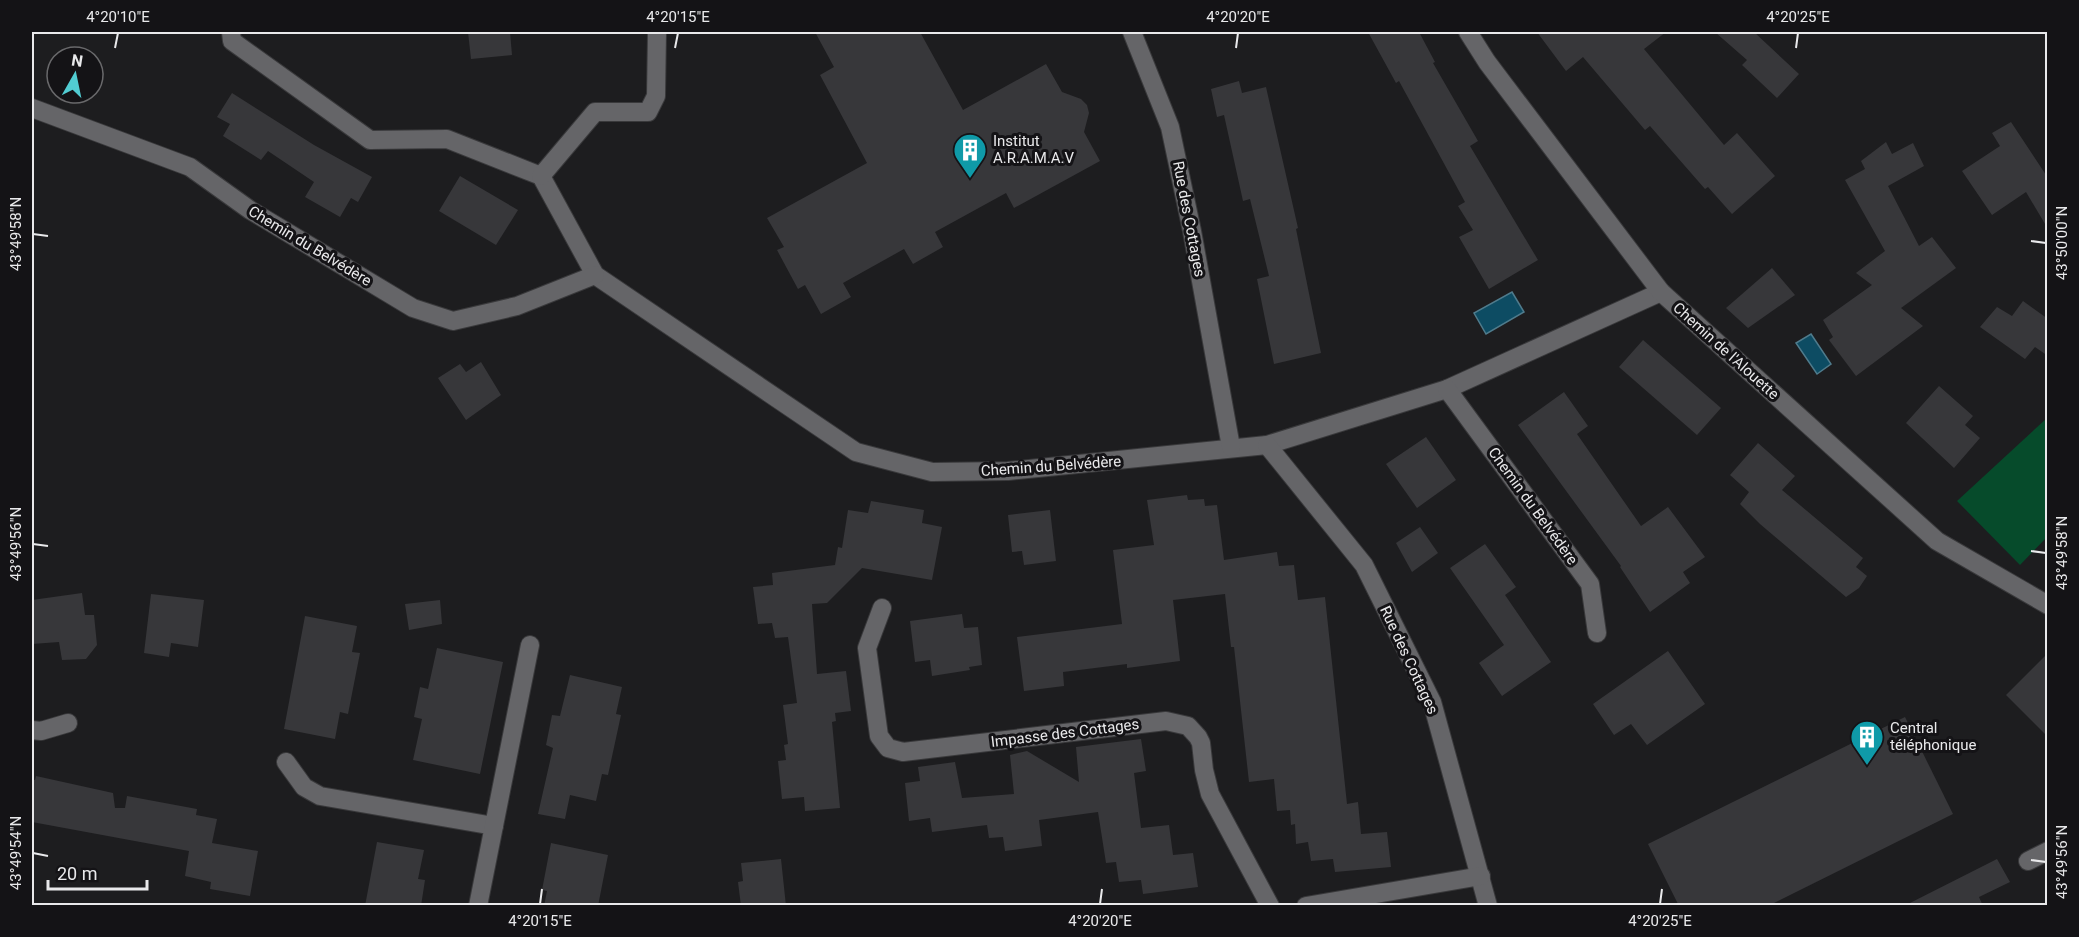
<svg xmlns="http://www.w3.org/2000/svg" width="2079" height="937" font-family="Roboto,sans-serif">
  <style>
    .green { fill: #064b2b }
    .water { fill: #0d4c63; stroke: #4f7b8c; stroke-width: 1.5 }
    .building { fill: #37373a }
    .lines { fill: none; stroke-linecap: round; stroke-linejoin: round }
    .lane-casing { stroke: #39393b; stroke-width: 20 }
    .street-casing { stroke: #39393b; stroke-width: 20 }
    .lane { stroke: #656568; stroke-width: 18 }
    .street { stroke: #656568; stroke-width: 18 }
    .ticks { fill: none; stroke: #e9e9eb; stroke-width: 2 }
    .labels { text-anchor: middle; stroke-width: 6; stroke-linejoin: round; paint-order: stroke }
    .poi-label { font-size: 15px; fill: #e9e9eb; stroke: #141316; text-anchor: start }
    .street-label { font-size: 15px; fill: #e9e9eb; stroke: #141316 }
    .neatline { fill: none; stroke: #e9e9eb; stroke-width: 2 }
    .ticks-label { font-size: 15px; text-anchor: middle; fill: #e9e9eb }
  </style>
  <rect width="100%" height="100%" fill="#1d1d1f"/>
  <polygon class="green" points="2047,418 2047,537 2020,565 1957,501"/>
  <g class="water">
    <polygon points="1512,292 1524,312 1486,334 1474,313"/>
    <polygon points="1811,334 1831,364 1817,374 1796,343"/>
  </g>
  <g class="building">
    <polygon points="468,32 510,32 512,55 471,59"/>
    <polygon points="815,32 920,32 963,110 1046,64 1062,92 1081,99 1087,105 1089,113 1084,132 1100,161 1014,208 1006,193 935,232 943,247 913,264 904,249 843,283 851,297 821,314 805,285 798,289 777,250 784,247 767,218 867,163 820,75 834,67"/>
    <polygon points="1368,32 1419,32 1435,62 1433,63 1478,141 1470,146 1538,260 1489,289 1459,237 1473,230 1458,206 1465,202 1399,81 1396,83"/>
    <polygon points="1537,32 1666,32 1644,49 1724,145 1737,133 1775,176 1732,214 1708,187 1705,189 1650,126 1645,130 1583,57 1566,71"/>
    <polygon points="1715,32 1754,32 1799,74 1777,98 1742,65 1747,60"/>
    <polygon points="1239,81 1242,93 1266,87 1298,228 1296,229 1321,353 1274,364 1257,279 1269,276 1250,199 1243,201 1224,115 1217,117 1211,89"/>
    <polygon points="232,93 314,145 372,177 358,202 351,198 340,217 305,197 314,182 268,151 261,160 223,136 230,124 217,117"/>
    <polygon points="2011,122 2048,178 2048,229 2026,192 1992,215 1962,171 2000,146 1992,133"/>
    <polygon points="1886,142 1892,154 1913,143 1924,166 1888,186 1919,246 1932,237 1956,268 1901,308 1923,326 1856,376 1829,340 1833,337 1823,320 1872,285 1856,273 1885,251 1845,180 1865,169 1861,161"/>
    <polygon points="460,176 518,210 496,245 439,211"/>
    <polygon points="1772,268 1795,295 1748,328 1726,308"/>
    <polygon points="2023,301 2048,319 2048,356 2035,347 2025,359 1980,327 1997,307 2012,316"/>
    <polygon points="1643,340 1721,408 1697,435 1619,367"/>
    <polygon points="481,362 501,395 466,420 438,378 460,364 466,372"/>
    <polygon points="1939,386 1973,416 1965,425 1980,438 1954,468 1906,423"/>
    <polygon points="1564,392 1588,426 1577,434 1641,526 1668,507 1705,557 1683,572 1690,583 1650,612 1620,567 1621,566 1518,425"/>
    <polygon points="1426,437 1456,480 1417,508 1386,464"/>
    <polygon points="1758,443 1795,476 1782,490 1863,558 1856,567 1867,576 1859,588 1846,597 1760,524 1740,504 1749,492 1730,475"/>
    <polygon points="1187,495 1188,500 1204,499 1205,506 1217,505 1224,560 1277,552 1279,566 1294,565 1298,600 1325,597 1347,804 1358,802 1361,834 1387,832 1391,867 1335,872 1333,859 1311,861 1308,842 1296,844 1295,824 1291,825 1290,810 1277,811 1274,779 1249,782 1234,647 1231,647 1225,594 1173,600 1180,661 1127,668 1127,664 1063,672 1064,686 1024,691 1017,637 1122,624 1113,550 1154,545 1147,500"/>
    <polygon points="871,501 924,510 922,523 942,527 932,580 862,568 827,603 812,604 817,674 846,671 851,711 835,713 836,721 832,722 840,808 805,811 804,797 782,799 778,761 786,760 784,745 788,744 783,705 797,703 788,637 775,638 772,623 758,624 753,587 773,585 772,573 835,565 838,547 842,548 848,510 868,513"/>
    <polygon points="1050,510 1056,561 1024,565 1022,551 1012,552 1008,515"/>
    <polygon points="1420,527 1438,553 1412,572 1396,543"/>
    <polygon points="1485,544 1516,587 1505,595 1551,662 1502,696 1479,663 1504,645 1450,568"/>
    <polygon points="82,593 85,615 94,615 97,645 86,659 62,660 59,642 32,644 32,600"/>
    <polygon points="151,594 204,600 198,647 171,643 169,657 144,653"/>
    <polygon points="440,600 442,624 409,630 405,604"/>
    <polygon points="962,614 964,628 978,627 982,665 969,667 970,670 932,676 930,660 915,662 910,621"/>
    <polygon points="305,616 357,626 352,652 360,653 348,714 340,712 335,739 284,729"/>
    <polygon points="437,648 503,662 480,774 413,760 422,719 414,717 420,687 428,689"/>
    <polygon points="1668,651 1705,704 1647,745 1631,724 1614,735 1593,704"/>
    <polygon points="2048,653 2048,737 2006,695"/>
    <polygon points="570,675 622,687 616,714 621,715 608,775 602,774 596,801 570,795 565,819 538,814 553,748 546,745 552,715 560,716"/>
    <polygon points="1905,717 1953,814 1768,906 1679,906 1648,844"/>
    <polygon points="1141,739 1146,771 1134,773 1141,828 1169,825 1173,855 1193,853 1198,887 1143,894 1141,880 1119,882 1116,862 1106,863 1098,812 1039,820 1042,846 1005,851 1003,837 989,838 987,825 932,832 930,818 909,821 905,783 920,781 918,767 955,762 962,798 1014,794 1010,755 1027,751 1079,782 1076,747"/>
    <polygon points="36,776 113,793 115,808 125,808 127,796 197,809 196,815 217,819 212,843 258,851 250,896 210,889 211,882 185,876 189,851 32,822 32,780 35,780"/>
    <polygon points="377,842 424,850 418,879 425,880 421,906 365,906"/>
    <polygon points="551,843 608,855 598,906 544,906 547,891 542,890"/>
    <polygon points="781,859 786,906 741,906 738,882 743,881 741,863"/>
    <polygon points="1997,859 2010,882 1979,897 1983,906 1904,906"/>
  </g>
  <g class="lines">
    <defs>
      <g id="lane">
        <polyline points="286,762 304,787 320,796 494,826"/>
        <polyline points="478,906 530,645"/>
      </g>
      <g id="street">
        <polyline points="231,32 232,41 370,140 447,139 541,176 595,275 856,452 932,472 1008,471 1267,445 1447,389 1661,292"/>
        <polyline points="1132,32 1170,127 1192,231 1231,447"/>
        <polyline points="1468,32 1487,62 1661,292 1937,541 2048,605"/>
        <polyline points="32,108 190,167 250,210 413,308 453,321 517,306 595,275"/>
        <polyline points="541,176 595,112 648,112 656,96 657,32"/>
        <polyline points="1447,389 1590,584 1597,633"/>
        <polyline points="1267,445 1364,565 1432,702 1488,906"/>
        <polyline points="882,608 867,648 879,736 888,748 903,752 1166,721 1188,726 1198,737 1201,743 1204,770 1210,794 1270,906"/>
        <polyline points="32,730 41,731 68,723"/>
        <polyline points="2028,861 2048,851"/>
        <polyline points="1306,906 1481,876"/>
      </g>
    </defs>
    <use href="#lane" class="lane-casing"/>
    <use href="#street" class="street-casing"/>
    <use href="#lane" class="lane"/>
    <use href="#street" class="street"/>
  </g>
  <path class="ticks" d="M 115,48 L 118,33M 675,48 L 678,33M 1236,48 L 1238,33M 1796,48 L 1798,33M 33,234 L 48,236M 2031,241 L 2046,243M 33,544 L 48,546M 2031,551 L 2046,553M 33,853 L 48,856M 2031,860 L 2046,862M 540,904 L 542,889M 1100,904 L 1102,889M 1660,904 L 1662,889"/>
  <defs>
    <symbol id="building-pin" viewBox="-11 -11 22 30"><path d="M0 17L-7.5 6A9.5 9.5 0 1 1 7.5 6Z" fill="#0f9aa8" stroke="#141316"/><path d="M-4-6H4V6H1V3H-1V6H-4ZM-2.5-4.3h1.7v1.8h-1.7ZM.8-4.3h1.7v1.8H.8ZM-2.5-1h1.7V.8h-1.7ZM.8-1h1.7V.8H.8Z" fill="#fff"/></symbol>
  </defs>
  <g fill-rule="evenodd">
    <use href="#building-pin" x="951" y="131" width="38" height="52"/>
    <use href="#building-pin" x="1848" y="718" width="38" height="52"/>
  </g>
  <g class="labels">
    <g class="poi-label">
      <text x="993" y="146">Institut<tspan x="993" dy="17">A.R.A.M.A.V</tspan></text>
      <text x="1890" y="733">Central<tspan x="1890" dy="17">téléphonique</tspan></text>
    </g>
    <g class="street-label">
      <text transform="translate(1189 219) rotate(79)" y="5">Rue des Cottages</text>
      <text transform="translate(310 246) rotate(31)" y="5">Chemin du Belvédère</text>
      <text transform="translate(1726 351) rotate(42)" y="5">Chemin de l'Alouette</text>
      <text transform="translate(1051 466) rotate(-4)" y="5">Chemin du Belvédère</text>
      <text transform="translate(1533 506) rotate(54)" y="5">Chemin du Belvédère</text>
      <text transform="translate(1409 660) rotate(65)" y="5">Rue des Cottages</text>
      <text transform="translate(1065 733) rotate(-7)" y="5">Impasse des Cottages</text>
    </g>
  </g>
  <rect width="2079" height="937" fill="none" stroke="#141316" stroke-width="66"/>
  <g transform="translate(75 75) rotate(9)"><circle r="28" fill="#141316" stroke="#69696b" stroke-width="1.5"/>
  <path d="M0-4.5L10 22L0 15L-10 22Z" fill="#51ccd2"/>
  <text y="-9" font-size="16" font-weight="bold" text-anchor="middle" fill="#e9e9eb">N</text>
  </g>
  <path d="M48 880v9h99v-9" fill="none" stroke="#e9e9eb" stroke-width="3"/>
  <text x="57" y="880" font-size="18" fill="#e9e9eb" stroke="#141316" stroke-width="4.5" paint-order="stroke">20 m</text>
  <rect x="33" y="33" width="2013" height="871" class="neatline"/>
  <g class="ticks-label">
    <text x="118" y="22">4°20'10"E</text>
    <text x="678" y="22">4°20'15"E</text>
    <text x="1238" y="22">4°20'20"E</text>
    <text x="1798" y="22">4°20'25"E</text>
    <text transform="translate(16 234) rotate(-90)" y="5">43°49'58"N</text>
    <text transform="translate(2062 243) rotate(-90)" y="5">43°50'00"N</text>
    <text transform="translate(16 544) rotate(-90)" y="5">43°49'56"N</text>
    <text transform="translate(2062 553) rotate(-90)" y="5">43°49'58"N</text>
    <text transform="translate(16 853) rotate(-90)" y="5">43°49'54"N</text>
    <text transform="translate(2062 862) rotate(-90)" y="5">43°49'56"N</text>
    <text x="540" y="926">4°20'15"E</text>
    <text x="1100" y="926">4°20'20"E</text>
    <text x="1660" y="926">4°20'25"E</text>
  </g>
</svg>
